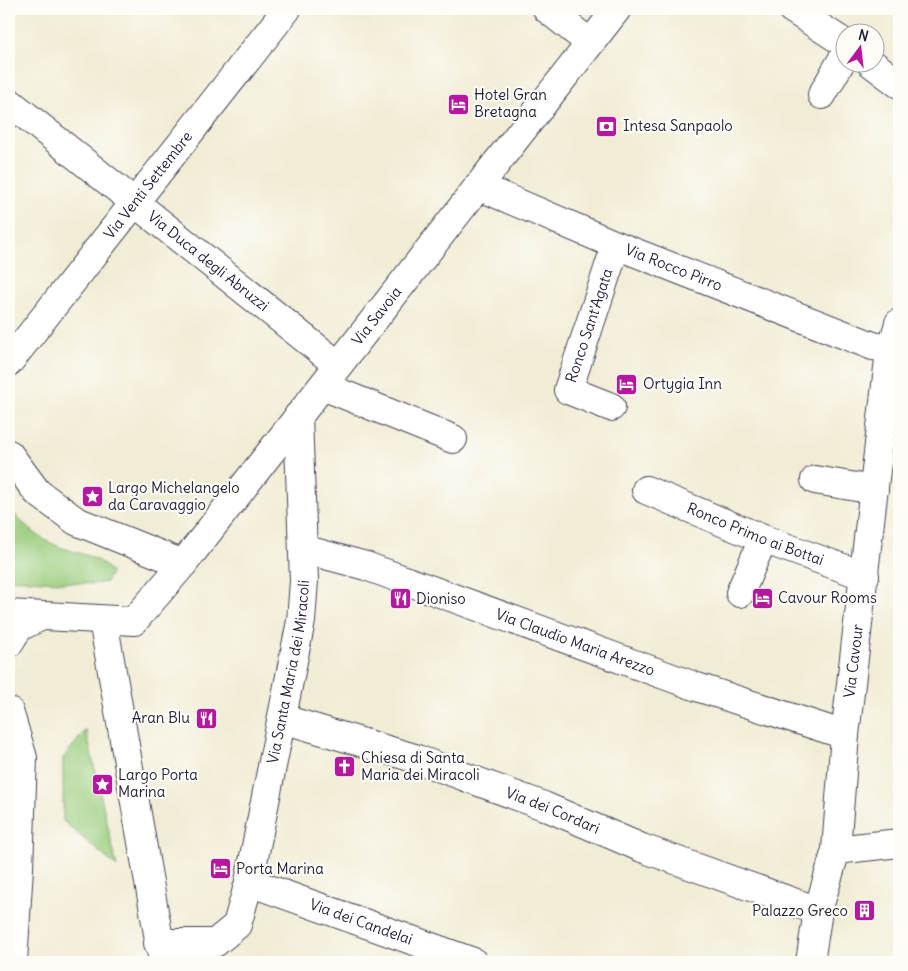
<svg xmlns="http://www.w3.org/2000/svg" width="908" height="971" font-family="Delius,sans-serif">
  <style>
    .green { fill: #9acd7e; stroke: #5e785c }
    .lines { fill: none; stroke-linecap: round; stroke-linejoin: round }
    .street-casing { stroke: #414052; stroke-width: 30 }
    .secondary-casing { stroke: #414052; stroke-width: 30 }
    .street { stroke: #fff; stroke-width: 28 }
    .secondary { stroke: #fff; stroke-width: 28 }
    .labels { text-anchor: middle; stroke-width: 4.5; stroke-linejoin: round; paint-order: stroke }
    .poi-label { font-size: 15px; fill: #22223b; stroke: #fdfcf7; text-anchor: start }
    .street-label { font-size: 15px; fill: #22223b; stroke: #fdfcf7 }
  </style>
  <rect width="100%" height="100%" fill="#fdfcf7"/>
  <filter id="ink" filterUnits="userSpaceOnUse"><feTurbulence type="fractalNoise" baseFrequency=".02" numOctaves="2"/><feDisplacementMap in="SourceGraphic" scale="10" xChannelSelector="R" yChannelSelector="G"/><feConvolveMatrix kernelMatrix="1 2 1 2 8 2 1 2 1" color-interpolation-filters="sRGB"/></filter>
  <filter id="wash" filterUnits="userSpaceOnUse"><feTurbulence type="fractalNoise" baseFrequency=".0096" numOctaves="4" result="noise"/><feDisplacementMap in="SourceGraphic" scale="20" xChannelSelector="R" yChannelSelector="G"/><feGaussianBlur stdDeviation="1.12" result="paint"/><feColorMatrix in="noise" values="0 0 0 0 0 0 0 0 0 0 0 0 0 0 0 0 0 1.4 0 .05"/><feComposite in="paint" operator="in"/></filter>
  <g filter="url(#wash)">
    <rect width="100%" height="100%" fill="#f1ecd4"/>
    <g class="green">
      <path d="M 9,507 C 19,521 37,537 53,544 C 72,553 99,554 111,573 L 106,582 L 94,584 L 9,579 Z"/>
      <polygon points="86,730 117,867 63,821 63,758"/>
    </g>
  </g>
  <g filter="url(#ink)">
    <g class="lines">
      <defs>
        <g id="street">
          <polyline points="547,9 590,43"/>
          <polyline points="792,9 846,44"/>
          <polyline points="870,62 899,84"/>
          <polyline points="822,95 846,53"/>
          <path id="s1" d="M 9,102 L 338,365"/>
          <path id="s2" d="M 478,186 L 616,245 L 873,346 L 891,349"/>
          <path id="s3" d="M 9,362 L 287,9"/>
          <polyline points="323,386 453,439"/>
          <path id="s4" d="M 611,407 L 568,390 L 616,245"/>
          <polyline points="9,454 37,492 76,521 183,564"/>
          <polyline points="815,480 874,490"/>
          <path id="s5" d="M 646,490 L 763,539 L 865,576"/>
          <path id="s6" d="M 303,549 L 366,566 L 697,687 L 845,735"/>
          <polyline points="740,593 763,539"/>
          <polyline points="9,643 19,627 42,616"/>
          <polyline points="9,711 23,758 19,868 13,962"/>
          <path id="s7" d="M 283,719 L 414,758 L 544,806 L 642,848 L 818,911"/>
          <polyline points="836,850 899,843"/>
          <path id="s8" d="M 249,882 L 473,962"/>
          <path id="s9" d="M 158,943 L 215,943 L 237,925 L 249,882 L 301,621 L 304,581 L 298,416"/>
          <path id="s10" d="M 810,962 L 818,911 L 836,850 L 845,735 L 889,359 L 899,323"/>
        </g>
        <g id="secondary">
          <path id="s11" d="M 9,614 L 134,621 L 183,564 L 617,9"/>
          <polyline points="103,620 163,962"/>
        </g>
      </defs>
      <use href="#street" class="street-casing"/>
      <use href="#secondary" class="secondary-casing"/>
      <use href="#street" class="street"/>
      <use href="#secondary" class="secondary"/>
    </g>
  </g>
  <defs>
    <symbol id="hotel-square" viewBox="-11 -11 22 22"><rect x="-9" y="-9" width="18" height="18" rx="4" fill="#b5179e" stroke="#fdfcf7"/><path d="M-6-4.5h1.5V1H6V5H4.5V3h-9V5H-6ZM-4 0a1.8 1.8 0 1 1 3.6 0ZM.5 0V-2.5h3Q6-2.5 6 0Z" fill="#fff"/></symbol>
    <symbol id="bank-square" viewBox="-11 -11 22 22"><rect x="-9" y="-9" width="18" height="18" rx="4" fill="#b5179e" stroke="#fdfcf7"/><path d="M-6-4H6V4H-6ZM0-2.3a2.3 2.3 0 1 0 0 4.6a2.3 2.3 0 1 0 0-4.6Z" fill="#fff"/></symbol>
    <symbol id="sight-square" viewBox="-11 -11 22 22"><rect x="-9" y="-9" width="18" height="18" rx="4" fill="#b5179e" stroke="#fdfcf7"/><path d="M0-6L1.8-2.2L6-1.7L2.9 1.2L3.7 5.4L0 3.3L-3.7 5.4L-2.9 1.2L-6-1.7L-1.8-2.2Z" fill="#fff"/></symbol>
    <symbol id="restaurant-square" viewBox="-11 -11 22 22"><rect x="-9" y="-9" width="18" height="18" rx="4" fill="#b5179e" stroke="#fdfcf7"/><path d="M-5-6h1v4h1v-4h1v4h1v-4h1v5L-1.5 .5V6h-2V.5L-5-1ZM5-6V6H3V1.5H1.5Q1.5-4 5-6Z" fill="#fff"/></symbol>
    <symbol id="church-square" viewBox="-11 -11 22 22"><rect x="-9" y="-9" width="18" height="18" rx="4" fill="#b5179e" stroke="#fdfcf7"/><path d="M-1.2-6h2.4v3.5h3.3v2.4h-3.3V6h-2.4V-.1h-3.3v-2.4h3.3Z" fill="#fff"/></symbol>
    <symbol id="building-square" viewBox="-11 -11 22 22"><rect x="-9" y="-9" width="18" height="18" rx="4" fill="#b5179e" stroke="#fdfcf7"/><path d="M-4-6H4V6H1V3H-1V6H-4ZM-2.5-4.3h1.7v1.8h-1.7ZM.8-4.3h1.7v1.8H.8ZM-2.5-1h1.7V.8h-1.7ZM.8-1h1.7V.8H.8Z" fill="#fff"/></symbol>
  </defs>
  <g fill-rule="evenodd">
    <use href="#hotel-square" x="446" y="92" width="25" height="25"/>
    <use href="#bank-square" x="594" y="114" width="25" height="25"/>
    <use href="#hotel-square" x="614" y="372" width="25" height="25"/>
    <use href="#sight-square" x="80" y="484" width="25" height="25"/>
    <use href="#hotel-square" x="750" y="586" width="25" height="25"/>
    <use href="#restaurant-square" x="388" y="586" width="25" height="25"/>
    <use href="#restaurant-square" x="194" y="706" width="25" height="25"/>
    <use href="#church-square" x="332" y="754" width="25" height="25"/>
    <use href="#sight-square" x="90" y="772" width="25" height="25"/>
    <use href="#hotel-square" x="208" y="856" width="25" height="25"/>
    <use href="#building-square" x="852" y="898" width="25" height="25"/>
  </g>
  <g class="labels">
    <g class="poi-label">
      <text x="474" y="100">Hotel Gran<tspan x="474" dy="17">Bretagna</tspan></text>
      <text x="623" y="131">Intesa Sanpaolo</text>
      <text x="643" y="389">Ortygia Inn</text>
      <text x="108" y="493">Largo Michelangelo<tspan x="108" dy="17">da Caravaggio</tspan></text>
      <text x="778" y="603">Cavour Rooms</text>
      <text x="416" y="604">Dioniso</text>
      <text x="190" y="723" text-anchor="end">Aran Blu</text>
      <text x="361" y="763">Chiesa di Santa<tspan x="361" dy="17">Maria dei Miracoli</tspan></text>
      <text x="118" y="780">Largo Porta<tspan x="118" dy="17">Marina</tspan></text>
      <text x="236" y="874">Porta Marina</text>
      <text x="848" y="916" text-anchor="end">Palazzo Greco</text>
    </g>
    <g class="street-label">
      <text dy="5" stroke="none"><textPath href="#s3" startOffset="225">Via Venti Settembre</textPath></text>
      <text dy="5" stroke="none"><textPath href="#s1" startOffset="255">Via Duca degli Abruzzi</textPath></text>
      <text dy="5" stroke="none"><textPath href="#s2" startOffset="212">Via Rocco Pirro</textPath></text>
      <text dy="5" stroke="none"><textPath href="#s11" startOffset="515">Via Savoia</textPath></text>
      <text dy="5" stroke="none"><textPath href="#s4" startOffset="114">Ronco Sant'Agata</textPath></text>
      <text dy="5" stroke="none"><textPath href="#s5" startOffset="118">Ronco Primo ai Bottai</textPath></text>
      <text dy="5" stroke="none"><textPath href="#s6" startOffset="288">Via Claudio Maria Arezzo</textPath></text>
      <text dy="5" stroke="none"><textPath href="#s10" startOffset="305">Via Cavour</textPath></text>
      <text dy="5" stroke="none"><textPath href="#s9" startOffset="344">Via Santa Maria dei Miracoli</textPath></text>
      <text dy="5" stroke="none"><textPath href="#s7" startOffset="285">Via dei Cordari</textPath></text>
      <text dy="5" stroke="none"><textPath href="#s8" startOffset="119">Via dei Candelai</textPath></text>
    </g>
  </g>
  <rect width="908" height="971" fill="none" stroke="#fdfcf7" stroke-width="30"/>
  <g transform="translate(860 48) rotate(15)"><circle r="24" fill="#fdfcf7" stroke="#a5a5ac"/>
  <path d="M0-4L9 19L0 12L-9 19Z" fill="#b5179e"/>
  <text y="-8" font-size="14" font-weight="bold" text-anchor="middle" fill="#22223b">N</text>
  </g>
</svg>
